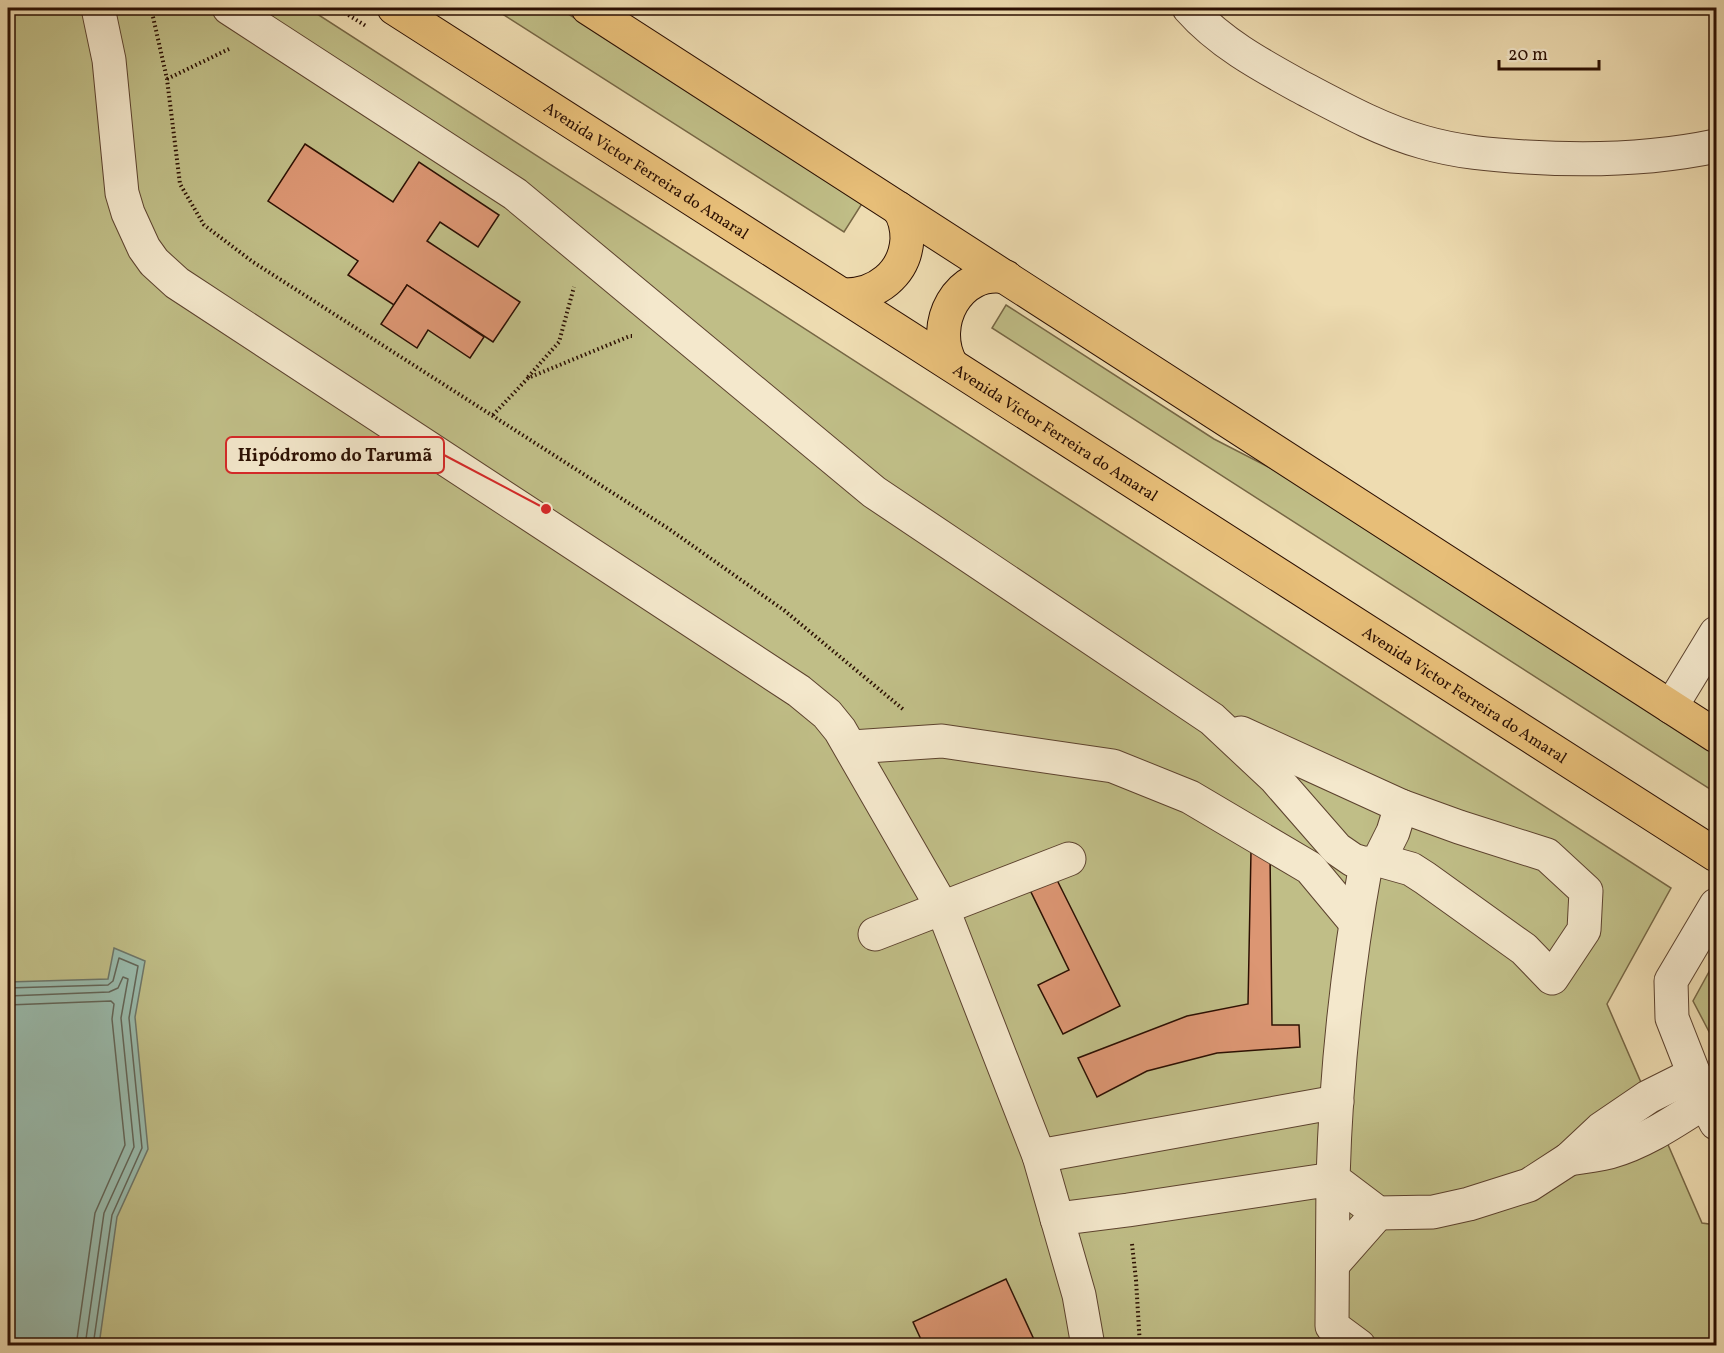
<svg xmlns="http://www.w3.org/2000/svg" width="1724" height="1353" font-family="Vollkorn,serif">
  <style>
    .green { fill: #c0be87; stroke: #766644; stroke-width: 1.5 }
    .water { fill: #99bbad; stroke: #6d7669; stroke-width: 1.5 }
    .lines { fill: none; stroke-linecap: round; stroke-linejoin: round }
    .shore { stroke: #626558; stroke-width: 1.5 }
    .building { fill: #dc9673; stroke: #2b0f02; stroke-width: 1.5 }
    .minor-casing { stroke: #5c422e; stroke-width: 35 }
    .highway-casing { stroke: #2b0f02; stroke-width: 35 }
    .path { stroke: #2b0f02; stroke-width: 4; stroke-dasharray: 1.5 3; stroke-linecap: butt }
    .minor { stroke: #f4e8cc; stroke-width: 33 }
    .highway { stroke: #e7be78; stroke-width: 33 }
    .labels { text-anchor: middle; stroke-width: 6; stroke-linejoin: round; paint-order: stroke }
    .street-label { font-size: 16px; fill: #2b0f02; stroke: #f4e8cc }
    .leader { fill: none; stroke: #d62828; stroke-width: 2 }
    .callout-dot { fill: #d62828; stroke: #f4e8cc; stroke-width: 2 }
    .callout { fill: #f4e8cc; stroke: #d62828; stroke-width: 2 }
    .callout-label { font-size: 18px; text-anchor: middle; font-weight: bold; fill: #2b0f02 }
  </style>
  <rect width="100%" height="100%" fill="#eedcb1"/>
  <filter id="stains"><feTurbulence type="fractalNoise" baseFrequency=".00333" numOctaves="4"/><feColorMatrix values="0 0 0 0 .2 0 0 0 0 .09 0 0 0 0 .02 0 0 0 .5 -.17"/></filter>
  <radialGradient id="worn" r=".72"><stop offset=".6" stop-color="#630" stop-opacity="0"/><stop offset="1" stop-color="#630" stop-opacity=".3"/></radialGradient>
  <g class="green">
    <polygon points="8,8 308,8 1671,888 1607,1004 1702,1223 1716,1225 1716,1345 8,1345"/>
    <polygon points="493,8 559,8 863,202 844,232"/>
    <polygon points="1006,305 1214,439 1315,491 1716,754 1716,793 992,328"/>
    <polygon points="1716,959 1716,1045 1693,1001"/>
  </g>
  <polygon class="water" points="114,948 145,961 135,1017 148,1149 117,1217 99,1345 8,1345 8,982 108,979"/>
  <g class="lines">
    <g class="shore">
      <polyline points="8,988 108,985 113,981 119,958 138,966 129,1018 142,1148 112,1215 93,1346"/>
      <polyline points="8,996 109,992 118,988 123,977 128,979 121,1018 134,1147 104,1213 85,1346"/>
      <polyline points="8,1005 111,1001 114,1004 112,1019 125,1145 95,1213 76,1346"/>
    </g>
  </g>
  <g class="building">
    <polygon points="305,144 393,202 419,162 499,215 478,247 440,222 427,241 520,302 493,342 407,285 394,305 348,275 358,261 268,201"/>
    <polygon points="407,285 484,337 470,358 428,330 417,348 381,324"/>
    <polygon points="1251,851 1270,853 1272,1025 1299,1025 1300,1047 1217,1053 1147,1071 1097,1097 1078,1058 1187,1016 1248,1004"/>
    <polygon points="1055,876 1120,1006 1063,1034 1038,985 1069,970 1029,888"/>
    <polygon points="1006,1279 1037,1346 924,1346 913,1322"/>
  </g>
  <g class="lines">
    <defs>
      <g id="minor">
        <polyline points="98,8 109,60 122,193 128,213 144,248 154,262 177,283 799,691 827,714 840,730 942,907 1039,1156 1337,1102"/>
        <polyline points="229,8 515,194 874,492 1212,719 1275,778 1337,849 1353,860 1366,864 1379,860 1393,832 1401,806"/>
        <path d="M 1189,8 C 1219,42 1259,64 1299,86 C 1339,107 1380,130 1423,142 C 1457,152 1492,155 1527,157 C 1590,161 1654,159 1716,146"/>
        <polyline points="1671,707 1716,633"/>
        <polyline points="1241,733 1401,806 1459,827 1547,855 1586,891 1584,930 1552,978 1524,949 1425,878 1411,869 1379,860"/>
        <polyline points="852,747 942,741 1113,766 1190,797 1310,868 1355,922"/>
        <path d="M 1366,864 C 1347,968 1336,1073 1333,1179 L 1378,1213 L 1433,1212 L 1469,1204 L 1529,1185 L 1569,1159 L 1601,1129 L 1648,1097 L 1694,1074"/>
        <polyline points="1716,905 1671,981 1672,1018 1705,1102 1716,1123"/>
        <polyline points="875,934 1069,859"/>
        <polyline points="1039,1156 1079,1295 1088,1346"/>
        <path d="M 1569,1159 C 1583,1157 1597,1155 1610,1152 C 1645,1142 1675,1121 1705,1102"/>
        <polyline points="1057,1219 1128,1210 1333,1179 1332,1326 1359,1346"/>
        <polyline points="1334,1263 1378,1213"/>
      </g>
      <g id="highway">
        <path id="s1" d="M 394,8 L 1716,855"/>
        <polyline points="588,8 1716,736"/>
        <path d="M 843,295 C 876,296 905,274 907,239 C 907,228 905,217 898,208"/>
        <path d="M 951,364 C 929,325 958,268 1006,277"/>
      </g>
    </defs>
    <use href="#minor" class="minor-casing"/>
    <use href="#highway" class="highway-casing"/>
    <g class="path">
      <polyline points="151,8 167,79 180,184 204,225 253,262 669,529 785,611 904,710"/>
      <polyline points="337,8 366,26"/>
      <polyline points="167,79 229,49"/>
      <polyline points="528,377 559,342 574,287"/>
      <polyline points="493,415 528,378 630,336 632,336"/>
      <polyline points="1132,1244 1136,1280 1140,1346"/>
    </g>
    <use href="#minor" class="minor"/>
    <use href="#highway" class="highway"/>
  </g>
  <g class="labels">
    <g class="street-label">
      <text dy="6" stroke="none"><textPath href="#s1" startOffset="300">Avenida Victor Ferreira do Amaral</textPath></text>
      <text dy="6" stroke="none"><textPath href="#s1" startOffset="786">Avenida Victor Ferreira do Amaral</textPath></text>
      <text dy="6" stroke="none"><textPath href="#s1" startOffset="1272">Avenida Victor Ferreira do Amaral</textPath></text>
    </g>
  </g>
  <path class="leader" d="M546 509L444 455"/>
  <circle class="callout-dot" cx="546" cy="509" r="6"/>
  <rect class="callout" x="226" y="437" width="218" height="36" rx="6"/>
  <g class="callout-label">
    <text x="335" y="461">Hipódromo do Tarumã</text>
  </g>
  <rect width="1724" height="1353" fill="none" stroke="#eedcb1" stroke-width="30"/>
  <rect x="9" y="9" width="1706" height="1335" fill="none" stroke="#2b0f02" stroke-width="3"/>
  <rect x="15" y="15" width="1694" height="1323" fill="none" stroke="#2b0f02" stroke-width="1.5"/>
  <path d="M1499 60v9h100v-9" fill="none" stroke="#2b0f02" stroke-width="3"/>
  <text x="1508" y="60" font-size="18" fill="#2b0f02" stroke="#f4e8cc" stroke-width="4.5" paint-order="stroke">20 m</text>
  <rect width="100%" height="100%" filter="url(#stains)"/>
  <rect width="100%" height="100%" fill="url(#worn)"/>
</svg>
